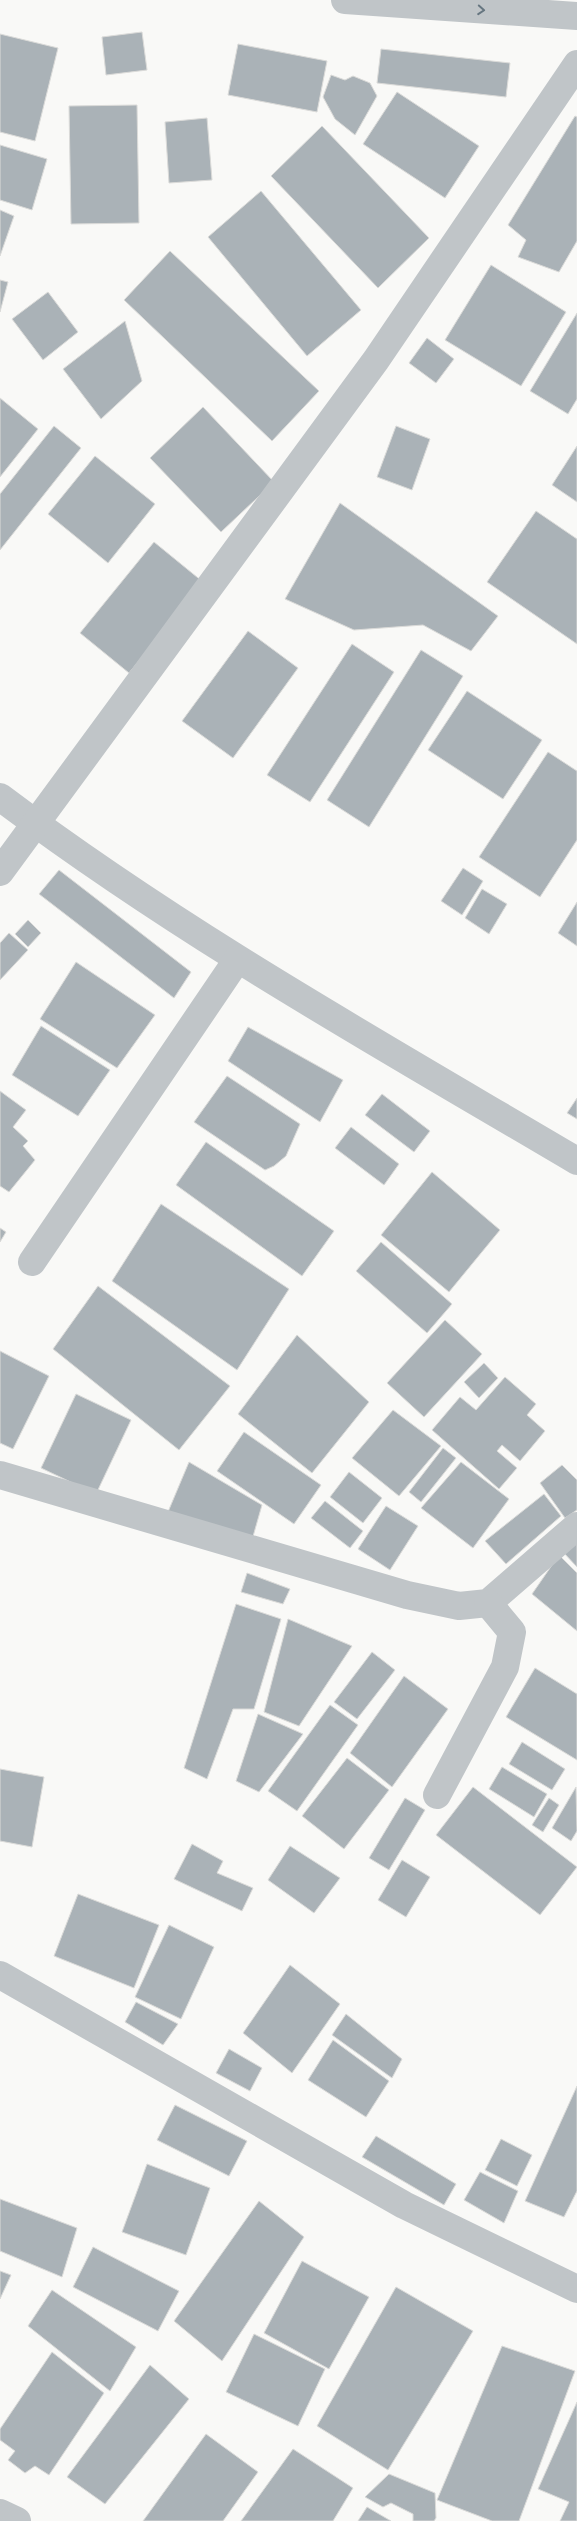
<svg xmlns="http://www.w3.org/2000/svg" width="577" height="2521" font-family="'Asap Condensed',sans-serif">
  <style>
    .building { fill: #aab2b7; stroke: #dbdbd9 }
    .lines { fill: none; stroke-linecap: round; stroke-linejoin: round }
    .minor { stroke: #c0c5c8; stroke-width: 28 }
    .oneway { stroke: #667680 }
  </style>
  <rect width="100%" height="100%" fill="#f9f9f7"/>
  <g class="building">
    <polygon points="142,32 147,70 106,75 102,37"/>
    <polygon points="0,34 58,48 35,141 0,132"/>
    <polygon points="238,44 327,61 317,112 228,95"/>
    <polygon points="381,49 510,63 506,97 377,83"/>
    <polygon points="331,75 345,80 353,76 370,83 377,96 355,135 335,119 323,97"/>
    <polygon points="397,92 479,146 445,198 363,144"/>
    <polygon points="137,105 139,223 71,224 69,106"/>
    <polygon points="575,116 577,117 577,241 559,272 518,257 526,240 508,225"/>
    <polygon points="207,118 212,180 169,183 165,122"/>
    <polygon points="322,126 429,238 378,288 271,176"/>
    <polygon points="0,145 47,159 32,210 0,200"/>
    <polygon points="261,191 361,310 307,356 208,237"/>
    <polygon points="0,210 14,216 0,256"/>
    <polygon points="170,251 319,391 272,441 124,300"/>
    <polygon points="491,265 566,312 521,386 445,340"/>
    <polygon points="0,280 8,282 0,312"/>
    <polygon points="48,292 78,332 43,360 12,319"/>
    <polygon points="577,313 577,399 568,414 530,391"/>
    <polygon points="125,321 142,381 101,419 63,369"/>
    <polygon points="427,338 454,359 436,383 409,363"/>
    <polygon points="0,398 38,429 0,477"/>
    <polygon points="203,407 274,482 221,532 150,458"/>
    <polygon points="54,426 81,448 0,550 0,494"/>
    <polygon points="396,426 430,439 412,490 377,477"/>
    <polygon points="577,446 577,502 552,485"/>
    <polygon points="95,456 155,504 108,563 48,514"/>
    <polygon points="340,503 498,616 471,651 423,625 354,630 285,599"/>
    <polygon points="536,511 577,539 577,644 487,582"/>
    <polygon points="154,542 203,582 129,673 80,633"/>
    <polygon points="248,631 298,668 233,758 182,721"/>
    <polygon points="352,644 394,672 310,802 267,775"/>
    <polygon points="421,650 463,676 369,827 327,800"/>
    <polygon points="467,691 542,740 503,799 428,750"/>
    <polygon points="548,752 577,771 577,840 540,897 479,857"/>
    <polygon points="463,868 483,881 462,915 441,901"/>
    <polygon points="59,870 191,972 174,998 39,894"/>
    <polygon points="482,889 507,904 489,934 465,918"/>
    <polygon points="577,902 577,946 558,933"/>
    <polygon points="28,920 41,933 28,947 15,934"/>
    <polygon points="9,933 28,950 0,980 0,943"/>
    <polygon points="76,962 155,1015 117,1068 40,1019"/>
    <polygon points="41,1026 110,1070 78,1116 12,1075"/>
    <polygon points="248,1027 343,1080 320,1122 228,1061"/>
    <polygon points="227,1076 300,1124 286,1156 274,1166 265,1170 194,1122"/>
    <polygon points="0,1091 26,1110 13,1127 28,1141 23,1146 35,1160 9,1192 0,1186"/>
    <polygon points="382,1094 430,1131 414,1152 365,1115"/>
    <polygon points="577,1098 577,1119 567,1113"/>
    <polygon points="351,1127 399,1164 384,1185 335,1148"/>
    <polygon points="206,1142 334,1231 302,1276 176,1185"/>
    <polygon points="432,1172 500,1230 449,1292 381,1235"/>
    <polygon points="161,1204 289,1289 237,1370 112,1281"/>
    <polygon points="0,1228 6,1232 0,1242"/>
    <polygon points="381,1242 452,1304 427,1333 356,1271"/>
    <polygon points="98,1286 230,1386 179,1450 53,1349"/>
    <polygon points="445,1320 482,1354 424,1417 387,1383"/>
    <polygon points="297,1335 369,1402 312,1473 238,1414"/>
    <polygon points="0,1351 49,1376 13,1449 0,1443"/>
    <polygon points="484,1363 498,1378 479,1398 464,1382"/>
    <polygon points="505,1377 536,1404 527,1415 545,1431 520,1461 502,1445 497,1451 517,1468 499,1489 432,1430 460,1397 476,1410"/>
    <polygon points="76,1394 131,1420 96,1494 41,1468"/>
    <polygon points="393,1410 441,1446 399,1496 352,1458"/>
    <polygon points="244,1432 321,1485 294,1524 217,1471"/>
    <polygon points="443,1448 456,1458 421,1502 409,1492"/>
    <polygon points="189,1462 262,1505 250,1547 165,1519"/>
    <polygon points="461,1462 509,1499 473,1548 421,1508"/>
    <polygon points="562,1465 577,1480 577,1510 565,1518 540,1483"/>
    <polygon points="349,1472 382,1498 363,1523 330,1497"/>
    <polygon points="544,1494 561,1516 506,1564 485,1541"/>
    <polygon points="325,1501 363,1531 350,1548 311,1518"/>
    <polygon points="386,1506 418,1526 390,1570 358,1549"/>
    <polygon points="577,1542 577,1567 563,1552"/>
    <polygon points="559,1555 577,1573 577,1631 532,1594"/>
    <polygon points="247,1573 290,1589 283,1604 241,1592"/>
    <polygon points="236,1604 281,1619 254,1709 233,1709 207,1779 184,1768"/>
    <polygon points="288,1619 352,1646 299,1726 264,1712"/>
    <polygon points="372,1652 395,1670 357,1719 334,1702"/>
    <polygon points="535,1668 577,1694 577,1760 506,1717"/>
    <polygon points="404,1676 448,1709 392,1787 350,1753"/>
    <polygon points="330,1705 358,1725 297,1811 268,1791"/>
    <polygon points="258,1714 303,1734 259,1792 236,1781"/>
    <polygon points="522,1742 565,1769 552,1790 509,1764"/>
    <polygon points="347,1758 389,1790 344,1849 302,1816"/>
    <polygon points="502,1767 547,1794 534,1817 489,1789"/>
    <polygon points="0,1769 44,1777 32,1847 0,1841"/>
    <polygon points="473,1787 577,1867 540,1915 436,1835"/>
    <polygon points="576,1787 577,1831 571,1841 552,1828"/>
    <polygon points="405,1798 425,1810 389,1870 369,1858"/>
    <polygon points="549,1798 559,1805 543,1832 532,1825"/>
    <polygon points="192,1844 223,1861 217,1873 253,1888 242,1911 174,1879"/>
    <polygon points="290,1846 340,1878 314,1913 268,1880"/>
    <polygon points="402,1860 430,1877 406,1917 378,1900"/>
    <polygon points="78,1894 159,1925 134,1988 54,1956"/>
    <polygon points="169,1925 214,1947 181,2019 135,1997"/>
    <polygon points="290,1965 340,2004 292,2073 243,2033"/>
    <polygon points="136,2002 178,2024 163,2045 125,2022"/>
    <polygon points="346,2014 402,2059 392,2078 332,2035"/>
    <polygon points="333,2040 389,2081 366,2117 308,2080"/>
    <polygon points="229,2049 262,2068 250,2091 216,2073"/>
    <polygon points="577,2086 577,2191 564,2217 525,2201"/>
    <polygon points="175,2105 247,2141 229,2176 157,2140"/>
    <polygon points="376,2136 456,2184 444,2205 362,2157"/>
    <polygon points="501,2139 532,2155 517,2186 485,2170"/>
    <polygon points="147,2164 210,2188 186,2255 122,2232"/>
    <polygon points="480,2172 518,2191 504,2223 464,2200"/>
    <polygon points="0,2199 77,2228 62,2277 0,2251"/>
    <polygon points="259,2201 304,2237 222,2361 174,2321"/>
    <polygon points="93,2247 179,2291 158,2331 73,2287"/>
    <polygon points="302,2261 369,2297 329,2369 264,2333"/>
    <polygon points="0,2271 11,2275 0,2299"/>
    <polygon points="396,2287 473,2331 388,2470 317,2426"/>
    <polygon points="52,2290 136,2347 110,2391 28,2326"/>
    <polygon points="254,2334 325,2369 298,2426 226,2392"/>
    <polygon points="502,2346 575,2371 519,2521 492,2521 437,2500"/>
    <polygon points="52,2352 104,2393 49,2475 35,2466 25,2473 8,2460 15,2451 0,2440 0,2429"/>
    <polygon points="150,2365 189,2399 105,2504 67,2477"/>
    <polygon points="577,2402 577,2521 560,2521 569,2502 538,2489"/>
    <polygon points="206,2434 258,2472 223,2521 143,2521"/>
    <polygon points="293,2449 353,2488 333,2521 241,2521"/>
    <polygon points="389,2474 435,2493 436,2518 434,2521 413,2521 413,2514 391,2503 383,2507 365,2497"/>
    <polygon points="367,2507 391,2521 358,2521"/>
  </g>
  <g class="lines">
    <g class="minor">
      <polyline points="345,0 577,16"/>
      <path d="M 0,797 C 182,934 381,1045 577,1161"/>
      <polyline points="0,872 376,360 577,64"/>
      <polyline points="32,1262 237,960"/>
      <polyline points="0,1475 407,1595 459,1606 488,1603 577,1526"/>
      <polyline points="437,1795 505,1667 512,1632 488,1603"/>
      <polyline points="0,1975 404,2205 577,2289"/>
      <polyline points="0,2513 17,2521"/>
    </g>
  </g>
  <defs><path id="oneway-chevron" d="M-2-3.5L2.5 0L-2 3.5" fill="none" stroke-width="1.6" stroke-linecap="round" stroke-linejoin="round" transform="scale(1.25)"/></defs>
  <use class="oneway" href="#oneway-chevron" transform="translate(481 10) rotate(4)"/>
</svg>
